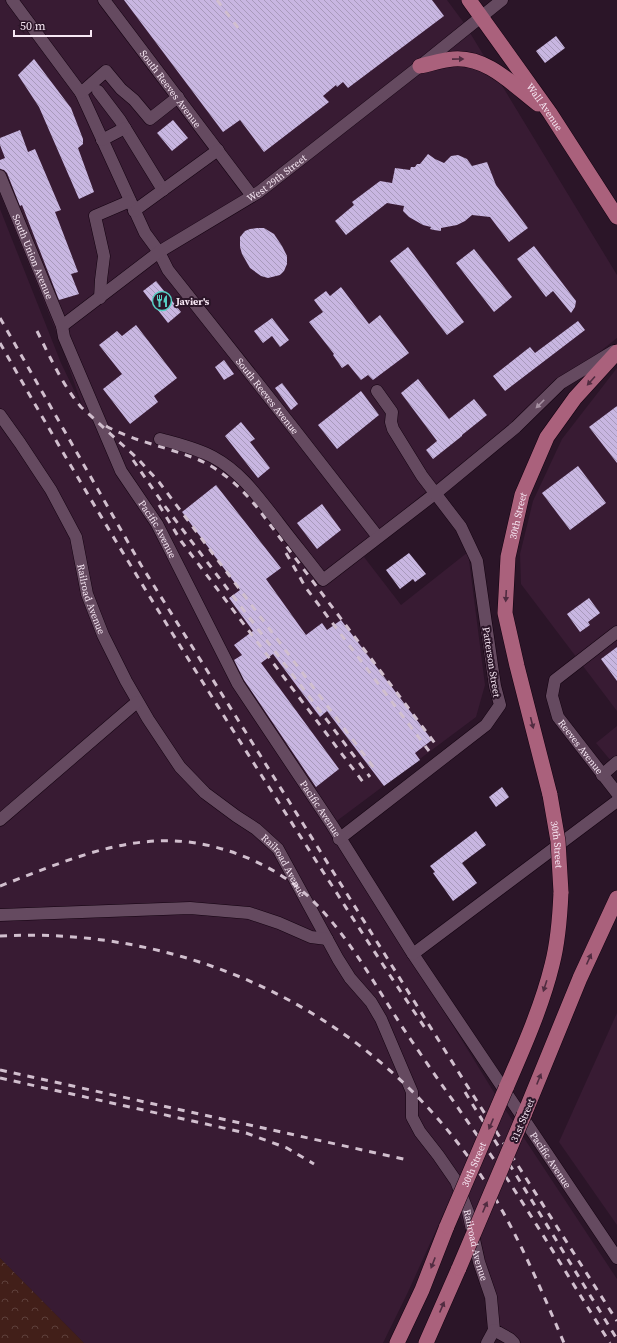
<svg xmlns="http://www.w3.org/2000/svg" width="617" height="1343" font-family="'Source Serif 4',serif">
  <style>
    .built { fill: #381b33 }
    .forest { fill: url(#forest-crowns) }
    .building { fill: url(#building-back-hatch) }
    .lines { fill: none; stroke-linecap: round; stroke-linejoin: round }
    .minor-casing { stroke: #130210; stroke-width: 13 }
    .major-casing { stroke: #130210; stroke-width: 16 }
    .minor { stroke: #654a60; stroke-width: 12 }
    .major { stroke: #aa617c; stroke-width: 15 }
    .rail { stroke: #d1bfce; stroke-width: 3; stroke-dasharray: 7 7; stroke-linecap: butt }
    .major-bridge-casing { stroke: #130210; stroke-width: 16; stroke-linecap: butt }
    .major-bridge { stroke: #aa617c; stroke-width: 15 }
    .oneway { fill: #512c41 }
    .oneway2 { fill: #a791a3 }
    .labels { text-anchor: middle; stroke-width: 4; stroke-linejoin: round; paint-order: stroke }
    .street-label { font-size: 10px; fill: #f7e7f4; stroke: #2b1528 }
    .poi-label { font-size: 10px; font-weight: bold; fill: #f7e7f4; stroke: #2b1528; text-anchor: start }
  </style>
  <defs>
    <pattern id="forest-crowns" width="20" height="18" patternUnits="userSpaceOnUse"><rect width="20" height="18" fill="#421f19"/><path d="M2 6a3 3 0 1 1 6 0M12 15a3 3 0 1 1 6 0" fill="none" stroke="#5e403b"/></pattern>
    <pattern id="building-back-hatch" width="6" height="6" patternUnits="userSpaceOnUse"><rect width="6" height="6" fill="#c8b6e1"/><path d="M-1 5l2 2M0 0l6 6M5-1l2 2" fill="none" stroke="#a89abb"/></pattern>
  </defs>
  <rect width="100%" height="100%" fill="#2b1528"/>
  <g class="built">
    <polygon points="0,0 447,0 464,23 617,275 617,338 380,529 386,538 364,557 401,605 468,552 485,685 476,717 330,826 495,1094 617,1279 617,1343 509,1343 504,1336 487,1299 453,1193 408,1292 383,1343 84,1343 0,1258 0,209 61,363 84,411 58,336 0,194"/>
    <polygon points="617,368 617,711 521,584 520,554 533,501 562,439"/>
    <polygon points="617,726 617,768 596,743"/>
    <polygon points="617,1013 617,1225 559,1142"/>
  </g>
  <polygon class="forest" points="0,1258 84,1343 0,1343"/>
  <g class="building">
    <polygon points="124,0 432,0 444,16 348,88 343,82 337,87 336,85 323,96 329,102 264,152 240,120 223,132"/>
    <polygon points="556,36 565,48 545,63 536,51"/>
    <polygon points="34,59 71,108 83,139 83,144 78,148 94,192 79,199 39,107 18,75"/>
    <polygon points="173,120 188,138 172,151 157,133"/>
    <polygon points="20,130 28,152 35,149 55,196 61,210 55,212 78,272 71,274 79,294 59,300 22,205 20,206 7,173 4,170 0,169 0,160 5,158 0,145 0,138"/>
    <polygon points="428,154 435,159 444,163 451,156 458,155 467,159 472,166 487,162 496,185 528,228 509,242 490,217 472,215 465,221 457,225 441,228 441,231 434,230 430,229 431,227 423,225 409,217 403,211 404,206 387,203 346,235 335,221 354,205 352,202 380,181 392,183 395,168 410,170 411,167 415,167 417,164 420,164"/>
    <polygon points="257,228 264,228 274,234 282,246 287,256 287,264 284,271 280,275 268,278 261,276 250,268 242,254 240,247 240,237 245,231 250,229"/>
    <polygon points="534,246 576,301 575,307 571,313 553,291 546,297 517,259"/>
    <polygon points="408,247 464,322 447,335 390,261"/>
    <polygon points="474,249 512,297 494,312 456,263"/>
    <polygon points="156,281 181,312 168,323 143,291"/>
    <polygon points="341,287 369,324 380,315 409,353 373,380 368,375 361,380 348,364 342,368 333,355 334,354 309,322 323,312 314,300 326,291 330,296"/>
    <polygon points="272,318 289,340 280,347 272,336 263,343 254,331"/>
    <polygon points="578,321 585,330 505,391 493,376 530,347 535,353"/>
    <polygon points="136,325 177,378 154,396 158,402 130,424 103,389 122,374 99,345 117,331 122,336"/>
    <polygon points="224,360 234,374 224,380 215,367"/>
    <polygon points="418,379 449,419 474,399 487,415 462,435 462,436 433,459 426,450 437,441 401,393"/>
    <polygon points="282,383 298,404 291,410 275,388"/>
    <polygon points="361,391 379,415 337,449 318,425"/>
    <polygon points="617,406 617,463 589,427"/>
    <polygon points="241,422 255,439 250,442 270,468 258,478 225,436"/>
    <polygon points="578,466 606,503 570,530 542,493"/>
    <polygon points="216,485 281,568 266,579 306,635 322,623 327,630 341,620 432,740 415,753 420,760 384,786 327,711 320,717 273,654 261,663 339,769 316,787 244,680 234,660 242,655 234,645 253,631 229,598 240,590 182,512"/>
    <polygon points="322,504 341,530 317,549 297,523"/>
    <polygon points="409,553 426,574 415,582 413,579 400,589 386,570"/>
    <polygon points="589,598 600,613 588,622 590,625 580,632 567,614"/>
    <polygon points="617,647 617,681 601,659"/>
    <polygon points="502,787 509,797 496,807 489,797"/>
    <polygon points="476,831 486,845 462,863 477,883 453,901 433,873 435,872 430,866"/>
  </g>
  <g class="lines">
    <defs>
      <g id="minor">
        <path id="s1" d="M 12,0 L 81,93 L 145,233 L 159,252 L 168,270 L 294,429 L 378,537"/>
        <path id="s2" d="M 104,0 L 252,196"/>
        <polyline points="98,91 120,120 163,190"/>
        <polyline points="81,93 106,71 121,89 134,100 150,119 178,97"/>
        <polyline points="102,140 125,128"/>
        <path id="s3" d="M 0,176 L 62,326 L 64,337 L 121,471 L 157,524 L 238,684 L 332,825 L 413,954 L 617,1258"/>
        <polyline points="134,211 218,150"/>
        <polyline points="100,298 101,280 104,256 95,216 130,201"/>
        <path id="s4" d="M 62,326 L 159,252 L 259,192 L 420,66 L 502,0"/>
        <path id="s5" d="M 0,415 L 20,443 L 51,490 L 76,537 L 87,594 L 103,635 L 126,681 L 148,719 L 180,767 L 205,793 L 236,816 L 256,829 L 278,849 L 338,959 L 350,978 L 371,1002 L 381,1019 L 412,1092 L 412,1117 L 420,1132 L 438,1155 L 456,1181 L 468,1212 L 479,1262 L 491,1297 L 494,1330 L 510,1339 L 514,1343"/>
        <path d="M 160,439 C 178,444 196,448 213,457 C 241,472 258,497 277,521 C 292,541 308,560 323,580 L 436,493 L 516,427 L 561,383 L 614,351"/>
        <path id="s6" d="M 617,632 L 555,680 L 552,696 L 558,717 L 617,793"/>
        <polyline points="602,775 617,762"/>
        <polyline points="0,820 137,702"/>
        <polyline points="339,839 486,725 500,705 495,686 477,561 461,527 422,476 393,429 391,422 392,412 377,391"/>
        <polyline points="0,915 190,908 249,913 279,923 311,937 327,939"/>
        <polyline points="413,954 617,801"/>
        <polyline points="487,1343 494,1330"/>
      </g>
      <g id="major">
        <path id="s7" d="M 469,0 L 550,113 L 617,217"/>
        <path d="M 420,66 C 430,64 442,60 453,59 C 487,56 513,85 538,104"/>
        <path id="s8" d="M 550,795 L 517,666 L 505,613 L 508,557 L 522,495 L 547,437 L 575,398 L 617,352"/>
        <path d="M 506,1088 C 523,1049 542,1006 552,965 C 558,942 560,916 561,892"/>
        <polyline points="524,1115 580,978 617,898"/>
        <polyline points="397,1343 422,1290 447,1226"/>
        <polyline points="426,1343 459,1268"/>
      </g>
    </defs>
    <use href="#minor" class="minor-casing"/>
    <use href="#major" class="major-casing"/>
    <use href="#minor" class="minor"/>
    <use href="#major" class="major"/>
    <g class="rail">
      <polyline points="217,0 239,29"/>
      <polyline points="0,318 141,565 466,1084 617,1321"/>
      <path d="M 37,331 C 50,357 62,384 81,407 L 138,459 L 159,482 L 377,772"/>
      <path d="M 0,343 C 106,531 221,713 338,895 C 367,941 397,986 427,1031"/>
      <path d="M 106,426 C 135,442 168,447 199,460 C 222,470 240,487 256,506 L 437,746"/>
      <polyline points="133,460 164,505 370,777"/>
      <polyline points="159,505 181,541 363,782"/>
      <polyline points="286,553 306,588 429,751"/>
      <path d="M 0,886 C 69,860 136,828 211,846 C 249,855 289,875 316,904 C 355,944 380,995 411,1040 C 443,1087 476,1133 508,1180 C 543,1234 576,1289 610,1343"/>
      <path d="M 0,936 C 187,926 367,1011 474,1165 C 512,1220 538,1282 564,1343"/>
      <polyline points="0,1070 408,1160"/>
      <polyline points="0,1078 246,1133 287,1148 314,1164"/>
      <polyline points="465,1092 617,1339"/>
    </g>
    <defs>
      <g id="major-bridge">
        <path id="s9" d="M 550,795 L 558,841 L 561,892"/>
        <path id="s10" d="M 447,1226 L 506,1088"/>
        <polyline points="459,1268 524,1115"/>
      </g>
    </defs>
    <use href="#major-bridge" class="major-bridge-casing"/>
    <use href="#major-bridge" class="major-bridge"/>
  </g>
  <defs><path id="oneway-solid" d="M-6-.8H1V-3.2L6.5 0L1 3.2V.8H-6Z"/></defs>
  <g class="oneway">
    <use href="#oneway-solid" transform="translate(458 59) rotate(-1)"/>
    <use href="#oneway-solid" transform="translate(591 381) rotate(132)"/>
    <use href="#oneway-solid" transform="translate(506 596) rotate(93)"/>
    <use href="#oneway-solid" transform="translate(532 723) rotate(76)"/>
    <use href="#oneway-solid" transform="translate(589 959) rotate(-66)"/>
    <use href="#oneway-solid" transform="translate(545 986) rotate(108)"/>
    <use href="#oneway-solid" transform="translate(539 1079) rotate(-68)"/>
    <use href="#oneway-solid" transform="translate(491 1124) rotate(113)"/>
    <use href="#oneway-solid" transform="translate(485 1207) rotate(-67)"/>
    <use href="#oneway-solid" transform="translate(433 1263) rotate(111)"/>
    <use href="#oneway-solid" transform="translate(442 1307) rotate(-67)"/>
  </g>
  <use class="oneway2" href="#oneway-solid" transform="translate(540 404) rotate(135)"/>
  <defs>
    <symbol id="restaurant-ring" viewBox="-11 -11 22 22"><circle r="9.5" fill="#2b1528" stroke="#56cec3" stroke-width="1.5"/><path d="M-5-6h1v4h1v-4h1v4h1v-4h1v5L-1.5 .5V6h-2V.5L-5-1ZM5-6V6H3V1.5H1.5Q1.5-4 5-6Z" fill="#56cec3"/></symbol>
  </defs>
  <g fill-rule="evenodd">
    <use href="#restaurant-ring" x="151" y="290" width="22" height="22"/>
  </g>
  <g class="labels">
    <g class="street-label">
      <text dy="4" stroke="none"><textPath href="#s2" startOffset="111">South Reeves Avenue</textPath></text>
      <text dy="4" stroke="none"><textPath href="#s7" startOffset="131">Wall Avenue</textPath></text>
      <text dy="4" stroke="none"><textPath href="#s4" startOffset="261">West 29th Street</textPath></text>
      <text dy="4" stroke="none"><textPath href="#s3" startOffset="87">South Union Avenue</textPath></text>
      <text dy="4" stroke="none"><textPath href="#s1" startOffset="474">South Reeves Avenue</textPath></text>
      <text dy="4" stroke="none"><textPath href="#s8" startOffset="286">30th Street</textPath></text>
      <text dy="4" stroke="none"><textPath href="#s3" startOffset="388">Pacific Avenue</textPath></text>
      <text dy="4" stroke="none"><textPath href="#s5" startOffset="208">Railroad Avenue</textPath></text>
      <text transform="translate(492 662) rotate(81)" y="4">Patterson Street</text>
      <text dy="4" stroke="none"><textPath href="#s6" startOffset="154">Reeves Avenue</textPath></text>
      <text dy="4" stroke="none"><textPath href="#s3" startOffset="712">Pacific Avenue</textPath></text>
      <text dy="4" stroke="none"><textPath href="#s9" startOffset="50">30th Street</textPath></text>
      <text dy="4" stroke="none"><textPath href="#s5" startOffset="544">Railroad Avenue</textPath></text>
      <text transform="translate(522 1120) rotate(-67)" y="4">31st Street</text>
      <text dy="4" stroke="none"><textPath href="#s3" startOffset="1132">Pacific Avenue</textPath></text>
      <text dy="4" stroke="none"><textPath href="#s10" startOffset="67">30th Street</textPath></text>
      <text dy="4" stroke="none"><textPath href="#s5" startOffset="976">Railroad Avenue</textPath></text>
    </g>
    <g class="poi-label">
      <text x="176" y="305">Javier's</text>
    </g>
  </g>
  <path d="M14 30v6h77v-6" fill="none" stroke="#f7e7f4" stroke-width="2"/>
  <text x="20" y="30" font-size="12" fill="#f7e7f4" stroke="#2b1528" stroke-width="3" paint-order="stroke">50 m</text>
</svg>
